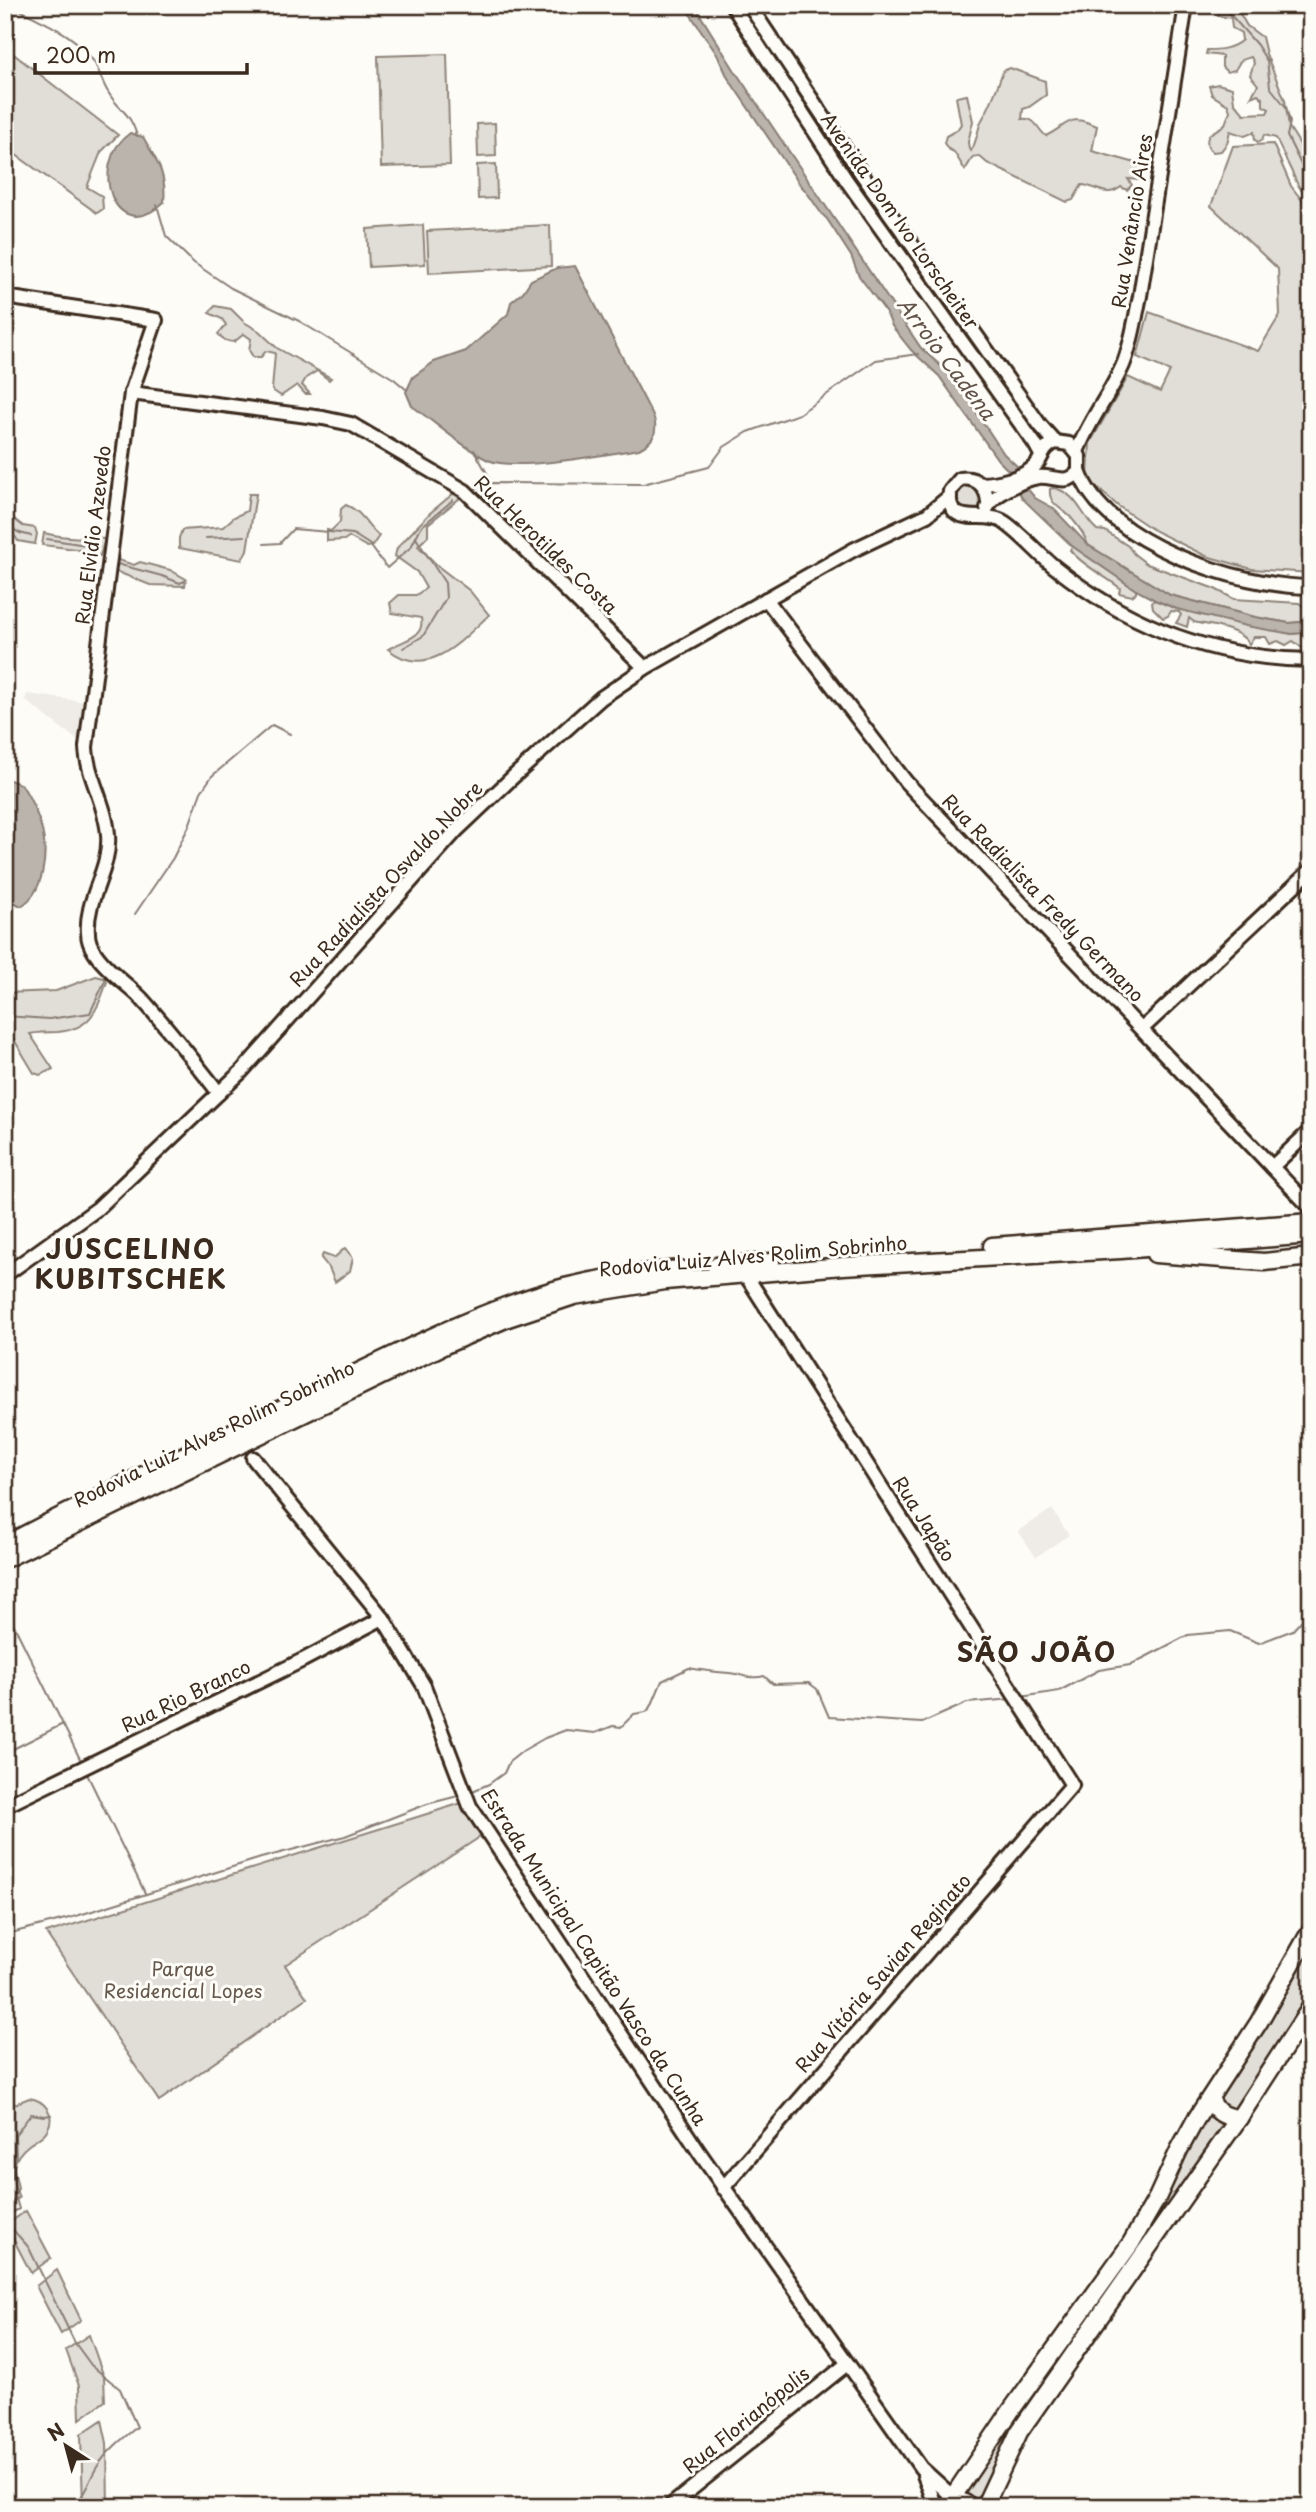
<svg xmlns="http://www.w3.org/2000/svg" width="1316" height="2512" font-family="'Playpen Sans',sans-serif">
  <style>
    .built { fill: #efece7 }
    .green { fill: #e1ded7; stroke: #8e847a; stroke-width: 2 }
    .water { fill: #bbb4ad; stroke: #887d74; stroke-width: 2 }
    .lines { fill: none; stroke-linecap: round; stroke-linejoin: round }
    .stream { stroke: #887d74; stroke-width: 2 }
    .secondary-casing { stroke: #3b2a1e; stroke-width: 18 }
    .highway-casing { stroke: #3b2a1e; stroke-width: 21 }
    .secondary { stroke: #fdfcf7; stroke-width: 12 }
    .highway { stroke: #fdfcf7; stroke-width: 16 }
    .labels { text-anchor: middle; stroke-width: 6; stroke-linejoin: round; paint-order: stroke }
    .street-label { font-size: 19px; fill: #3b2a1e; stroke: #fdfcf7 }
    .park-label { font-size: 19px; fill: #64574c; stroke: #fdfcf7 }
    .water-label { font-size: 21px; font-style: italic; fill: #615349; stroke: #fdfcf7 }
    .district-label { font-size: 26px; font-weight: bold; letter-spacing: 2px; fill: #3b2a1e; stroke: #fdfcf7 }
  </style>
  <rect width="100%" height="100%" fill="#fdfcf7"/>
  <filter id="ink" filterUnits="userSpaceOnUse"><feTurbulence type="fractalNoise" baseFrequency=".0143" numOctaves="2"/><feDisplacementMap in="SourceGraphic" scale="14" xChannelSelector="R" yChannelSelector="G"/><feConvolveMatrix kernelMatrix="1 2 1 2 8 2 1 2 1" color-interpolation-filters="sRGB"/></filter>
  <g filter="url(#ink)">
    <g class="built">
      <polygon points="27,694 88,702 81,743 25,700"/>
      <polygon points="1052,1509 1069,1535 1036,1557 1018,1531"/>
    </g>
    <g class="green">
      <path d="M 1214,5 L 1235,5 L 1247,26 L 1262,37 L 1266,54 L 1285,100 L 1289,127 L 1306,154 L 1311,155 L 1311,207 C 1306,193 1300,191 1296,181 C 1290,167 1282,153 1276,138 L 1264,135 L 1262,140 L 1258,142 L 1255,140 L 1254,132 L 1245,136 L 1230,131 L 1227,143 L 1221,151 L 1213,152 L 1208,147 C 1204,131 1216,133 1225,124 L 1230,111 L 1228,105 L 1212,95 L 1209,86 L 1218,84 L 1232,88 L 1234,102 L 1244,114 L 1267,113 L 1269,109 L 1263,106 L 1263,99 L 1258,94 L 1251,97 L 1258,85 L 1250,75 L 1254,63 L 1251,57 L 1241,60 L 1235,70 L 1227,72 L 1222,67 L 1222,56 L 1206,54 L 1207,50 C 1219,50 1232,49 1242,40 L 1241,33 L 1232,28 L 1231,18 L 1218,16 L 1218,7 Z"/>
      <polygon points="11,52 118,135 101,152 87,187 102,196 103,209 97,213 5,147 5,62"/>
      <polygon points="447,54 450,165 381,167 378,56"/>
      <path d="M 1010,68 L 1045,81 L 1046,95 L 1029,107 L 1023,109 L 1022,119 C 1036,117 1037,129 1046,136 C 1070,124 1068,113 1097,126 L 1092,151 L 1143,165 L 1135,171 L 1140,180 L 1128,179 L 1132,185 L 1127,190 L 1121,187 C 1106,199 1097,186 1082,185 L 1073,200 L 1067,202 L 987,163 L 979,156 L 973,157 L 965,170 L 954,152 L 948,149 L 944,143 L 946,136 L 957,130 L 961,124 L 956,97 L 967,95 L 973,121 L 968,142 L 969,149 L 971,151 C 978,140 977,128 983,118 C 992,103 997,88 1003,71 Z"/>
      <polygon points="495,123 496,156 478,157 477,124"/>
      <polygon points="1273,144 1291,186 1311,212 1311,296 1308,299 1311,302 1311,573 1252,569 1206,556 1155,531 1118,506 1092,483 1088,476 1090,443 1128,377 1160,392 1170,371 1137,357 1149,312 1258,351 1280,315 1278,269 1211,206 1233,146"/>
      <polygon points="496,164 497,198 478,199 477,165"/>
      <polygon points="423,225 425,264 369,267 367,229"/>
      <polygon points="550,225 551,266 429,273 427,231"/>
      <path d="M 215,306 L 231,309 L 244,322 L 259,331 L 277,348 L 331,378 L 329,380 L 317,371 L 306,378 L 302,385 L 310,394 L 305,394 L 297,385 L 281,396 L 272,390 L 275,353 L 266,351 L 261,357 L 253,357 L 249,350 L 251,339 L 244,334 L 234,342 C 227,342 222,339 218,334 L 226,325 L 222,319 L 209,313 Z"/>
      <circle cx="969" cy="498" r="14"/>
      <path d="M 1053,488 C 1074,491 1081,513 1093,526 L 1097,530 L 1105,531 L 1128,546 L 1134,554 L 1147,564 L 1215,589 L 1234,599 L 1299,603 L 1303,606 L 1311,607 L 1311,621 L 1289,623 L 1255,617 L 1170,595 L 1088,545 C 1085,536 1079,527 1073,520 C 1065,509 1048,506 1050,489 Z"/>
      <path d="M 454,493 L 460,498 L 428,524 L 428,536 L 418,546 L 439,567 L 470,591 L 489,615 C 461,641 427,681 388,649 C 402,640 425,639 421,618 L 392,613 L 390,603 L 399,595 L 416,595 L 426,588 L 417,572 L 395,556 L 397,548 L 430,513 Z"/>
      <polygon points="249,494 256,494 247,550 242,560 179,548 179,538 182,530 223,527 234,517 247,511"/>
      <path d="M 346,505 C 362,511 367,526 379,536 L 372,546 L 367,547 L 349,537 L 344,540 L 327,541 L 327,530 L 331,531 L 340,522 L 341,509 Z"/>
      <polygon points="5,512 23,526 35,528 37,534 35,544 18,541 12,532 5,528"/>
      <path d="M 44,533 C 65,539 84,537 105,539 L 100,556 L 76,549 L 42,545 Z"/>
      <path d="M 1072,546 L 1136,590 L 1136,593 L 1132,596 L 1119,593 L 1120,588 C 1104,575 1083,566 1070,550 Z"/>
      <polygon points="115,559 134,565 140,562 170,570 186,579 185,586 150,585 115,571"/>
      <path d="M 1155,600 L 1177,609 L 1292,634 L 1311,632 L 1311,647 L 1305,650 L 1293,641 L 1286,645 L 1278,641 L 1270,644 L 1266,637 L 1254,637 L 1249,644 C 1240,628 1210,626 1194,622 L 1189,618 L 1187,627 L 1176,623 L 1181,615 L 1179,612 L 1171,611 L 1168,616 L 1163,618 L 1153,608 L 1152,602 Z"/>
      <path d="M 96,976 L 104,978 L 107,982 C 97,1009 92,1029 58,1032 C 49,1032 39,1032 30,1034 L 53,1069 L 40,1075 L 34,1073 L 13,1038 L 5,1031 L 5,993 L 56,991 Z"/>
      <polygon points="345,1248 353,1258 350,1271 335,1282 329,1268 321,1258 323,1254 334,1258"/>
      <polygon points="462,1803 483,1835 285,1965 307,1998 159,2101 46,1933"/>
      <path d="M 1311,1948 C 1311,1961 1314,1979 1311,1992 C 1307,2006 1239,2109 1228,2113 L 1218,2098 L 1286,1993 Z"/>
      <path d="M 29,2098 C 44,2100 57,2114 47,2130 C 44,2136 36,2140 30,2144 C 10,2159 9,2176 19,2198 L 5,2206 L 5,2108 Z"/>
      <path d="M 1207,2112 C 1212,2121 1218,2124 1228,2125 L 991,2475 L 977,2504 L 972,2498 L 960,2496 Z"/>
      <polygon points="26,2211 51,2258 31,2273 6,2225"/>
      <polygon points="57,2270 81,2320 61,2334 36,2286"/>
      <polygon points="89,2335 104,2377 105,2401 80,2419 79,2386 66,2350"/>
      <polygon points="102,2420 107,2443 108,2507 83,2507 81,2434"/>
    </g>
    <g class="water">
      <path d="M 684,5 L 694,5 L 735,71 L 921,348 L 953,377 L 1004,454 L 1020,469 L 1011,473 L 998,460 L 939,376 L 911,350 L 892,326 L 886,312 L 859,276 L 851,256 L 827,219 C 816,210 812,196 801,186 L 728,78 L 718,56 Z"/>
      <path d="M 130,133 L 143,137 C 157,161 167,174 164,202 C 115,249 86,164 130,133 Z"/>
      <path d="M 575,266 L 654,418 C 658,433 653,442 639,449 C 607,454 514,472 488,460 C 465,449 433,421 412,406 L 406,392 L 413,377 L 434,362 L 466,351 L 508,314 L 511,302 L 523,292 L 531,280 L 557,268 Z"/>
      <polygon points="1026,487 1035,498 1053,508 1088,545 1170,595 1255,617 1289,623 1311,621 1311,632 1292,634 1246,626 1177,609 1155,600 1136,590 1072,546 1022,498 1018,490"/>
      <path d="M 10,780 L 22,785 C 31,799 38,815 42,830 C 48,854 44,893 21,906 L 5,898 L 5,782 Z"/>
    </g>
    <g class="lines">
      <g class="stream">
        <path d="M 11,5 C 40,22 75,32 94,62 C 100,72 102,83 108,92 C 119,111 130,111 137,136"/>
        <polyline points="1222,5 1257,45 1267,61 1270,87 1286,107 1290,122 1287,136 1311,185"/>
        <polyline points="157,205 166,236 194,263 231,288 299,321 394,379 407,390"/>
        <polyline points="474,450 488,475 490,483"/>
        <polyline points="476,488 490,483 643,484 709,467 724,447 748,432 799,414 876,360 918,354"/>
        <polyline points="5,525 20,533 31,536"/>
        <polyline points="206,538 245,536"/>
        <polyline points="47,539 99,547"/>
        <polyline points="264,544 280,543 293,529 353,534 370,545 387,568 411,547 421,527 453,500"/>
        <polyline points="117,564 162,576 180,583 185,581"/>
        <polyline points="403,648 423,636 446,598 445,583 416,538"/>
        <polyline points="135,914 173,858 189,826 201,792 212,776 272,725 290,734"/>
        <polyline points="5,1016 49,1019 90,1013 105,981"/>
        <polyline points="5,1607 82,1763"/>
        <polyline points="1021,1697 1059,1691 1099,1670 1130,1665 1188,1635 1230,1631 1259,1643 1293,1630 1311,1610"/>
        <polyline points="5,1753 63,1724"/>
        <polyline points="86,1772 145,1893"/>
        <path d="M 470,1792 L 489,1784 L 504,1773 L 509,1762 L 524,1750 L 545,1738 L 566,1730 L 595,1733 L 613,1726 L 621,1727 L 634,1714 L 646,1712 L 651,1707 L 662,1681 L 689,1668 C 703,1671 715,1672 729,1673 C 741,1674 752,1680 764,1676 L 773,1684 L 809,1683 L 817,1689 L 829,1717 L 922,1723 L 967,1703 L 1012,1699"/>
        <polyline points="5,1937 11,1933 73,1917 261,1858 345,1836 427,1804 462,1795"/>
        <path d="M 51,2115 L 44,2116 L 31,2114 L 15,2135 L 16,2160 L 13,2166 L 18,2188 L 15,2195 L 19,2209 L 7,2215 C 7,2228 21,2237 29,2248 L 75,2343 L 91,2365 L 120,2389 L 137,2427 C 122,2439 107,2451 97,2467 C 91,2476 88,2487 81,2497 L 83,2507"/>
      </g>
      <defs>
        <g id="secondary">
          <polyline points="732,5 847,181 1035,444 1041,455"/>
          <polyline points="749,5 861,173 1040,425 1055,442"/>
          <path d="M 5,297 L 156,320 L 131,393 L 86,747 C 87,776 106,804 108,835 C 111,869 85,899 88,933 C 88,941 91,947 95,953 C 107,971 126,983 141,998 C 168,1028 194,1061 219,1093"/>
          <polyline points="131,393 323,418 351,424 465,491 645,668"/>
          <path d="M 1077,452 C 1088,421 1110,395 1123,365 C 1132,343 1135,319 1140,296 L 1186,5"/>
          <path d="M 1079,471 C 1104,544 1240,587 1311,587"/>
          <path d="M 981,484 C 997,484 1022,478 1034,467 C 1044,458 1040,450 1055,442 L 1069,444 L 1079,456 L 1079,471 C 1067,487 1053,475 1038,477 C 1024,479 992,495 987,508"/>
          <path d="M 988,503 C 987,487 977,476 960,479 L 950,491 C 946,531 986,509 1004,522 C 1023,535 1038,554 1056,568 C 1130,627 1216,659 1311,660"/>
          <polyline points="766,599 906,782 1311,1208"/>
          <polyline points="1142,1029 1311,870"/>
          <polyline points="1272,1167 1311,1130"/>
          <polyline points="5,1275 97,1209 242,1071 456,831 514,776 601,698 645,668 853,550 927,515 950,496"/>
          <polyline points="253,1458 383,1618 424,1686 470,1806 699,2152 921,2468 953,2497"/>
          <polyline points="5,1806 303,1660 383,1618"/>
          <polyline points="723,2188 1072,1785 745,1274"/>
          <polyline points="924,2475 936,2507"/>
          <polyline points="669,2507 847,2364"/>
        </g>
        <g id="highway">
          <polyline points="992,1246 1311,1222"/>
          <polyline points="1155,1254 1264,1262 1311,1257"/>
          <polyline points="716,1266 771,1262"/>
          <path d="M 5,1545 C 104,1493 205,1445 306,1397 C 390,1358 474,1311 565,1287 C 602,1278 641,1272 680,1269"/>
          <polyline points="5,1559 445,1345 508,1318 574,1296 665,1281 843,1266 1121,1250 1311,1235"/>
          <path d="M 1210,2098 C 1216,2113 1224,2117 1239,2118"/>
          <polyline points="953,2497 972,2507"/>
          <polyline points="946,2507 1012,2409 1131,2243 1157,2198 1179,2150 1196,2119 1259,2022 1311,1930"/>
          <polyline points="984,2507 1019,2432 1239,2118 1311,2007"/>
        </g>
      </defs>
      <use href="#secondary" class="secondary-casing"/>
      <use href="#highway" class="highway-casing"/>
      <use href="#secondary" class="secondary"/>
      <use href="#highway" class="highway"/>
    </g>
  </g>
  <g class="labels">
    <g class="street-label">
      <text transform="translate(900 221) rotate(55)" y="7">Avenida Dom Ivo Lorscheiter</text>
      <text transform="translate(1132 221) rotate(-81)" y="7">Rua Venâncio Aires</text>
      <text transform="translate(93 535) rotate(-83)" y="7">Rua Elvidio Azevedo</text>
      <text transform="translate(546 545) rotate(44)" y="7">Rua Herotildes Costa</text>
      <text transform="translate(386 884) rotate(-47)" y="7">Rua Radialista Osvaldo Nobre</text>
      <text transform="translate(1043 898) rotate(46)" y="7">Rua Radialista Fredy Germano</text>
      <text transform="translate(753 1256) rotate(-5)" y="7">Rodovia Luiz Alves Rolim Sobrinho</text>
      <text transform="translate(214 1434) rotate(-26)" y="7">Rodovia Luiz Alves Rolim Sobrinho</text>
      <text transform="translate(924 1519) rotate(57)" y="7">Rua Japão</text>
      <text transform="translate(186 1696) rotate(-26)" y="7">Rua Rio Branco</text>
      <text transform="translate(594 1957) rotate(57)" y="7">Estrada Municipal Capitão Vasco da Cunha</text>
      <text transform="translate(883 1973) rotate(-49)" y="7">Rua Vitória Savian Reginato</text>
      <text transform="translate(746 2420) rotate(-39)" y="7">Rua Florianópolis</text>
    </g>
    <g class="park-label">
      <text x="183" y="1976">Parque<tspan x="183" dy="22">Residencial Lopes</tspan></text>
    </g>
    <g class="water-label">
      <text transform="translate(946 359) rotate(53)" y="7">Arroio Cadena</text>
    </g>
    <g class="district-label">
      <text x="131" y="1259">JUSCELINO<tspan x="131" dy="30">KUBITSCHEK</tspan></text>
      <text x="1037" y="1662">SÃO JOÃO</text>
    </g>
  </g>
  <rect width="1316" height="2512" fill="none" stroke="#fdfcf7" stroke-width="28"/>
  <rect x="14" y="14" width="1288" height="2484" fill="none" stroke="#3b2a1e" stroke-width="2.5" filter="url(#ink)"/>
  <g transform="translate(66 2446) rotate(324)" stroke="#fdfcf7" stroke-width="5" paint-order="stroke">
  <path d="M0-5L12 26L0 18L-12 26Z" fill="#3b2a1e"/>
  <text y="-10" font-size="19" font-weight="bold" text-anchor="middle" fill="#3b2a1e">N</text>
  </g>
  <path d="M35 63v10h212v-10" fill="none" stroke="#3b2a1e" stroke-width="3.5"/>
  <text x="46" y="63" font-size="21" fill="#3b2a1e" stroke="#fdfcf7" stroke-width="5" paint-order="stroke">200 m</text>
</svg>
